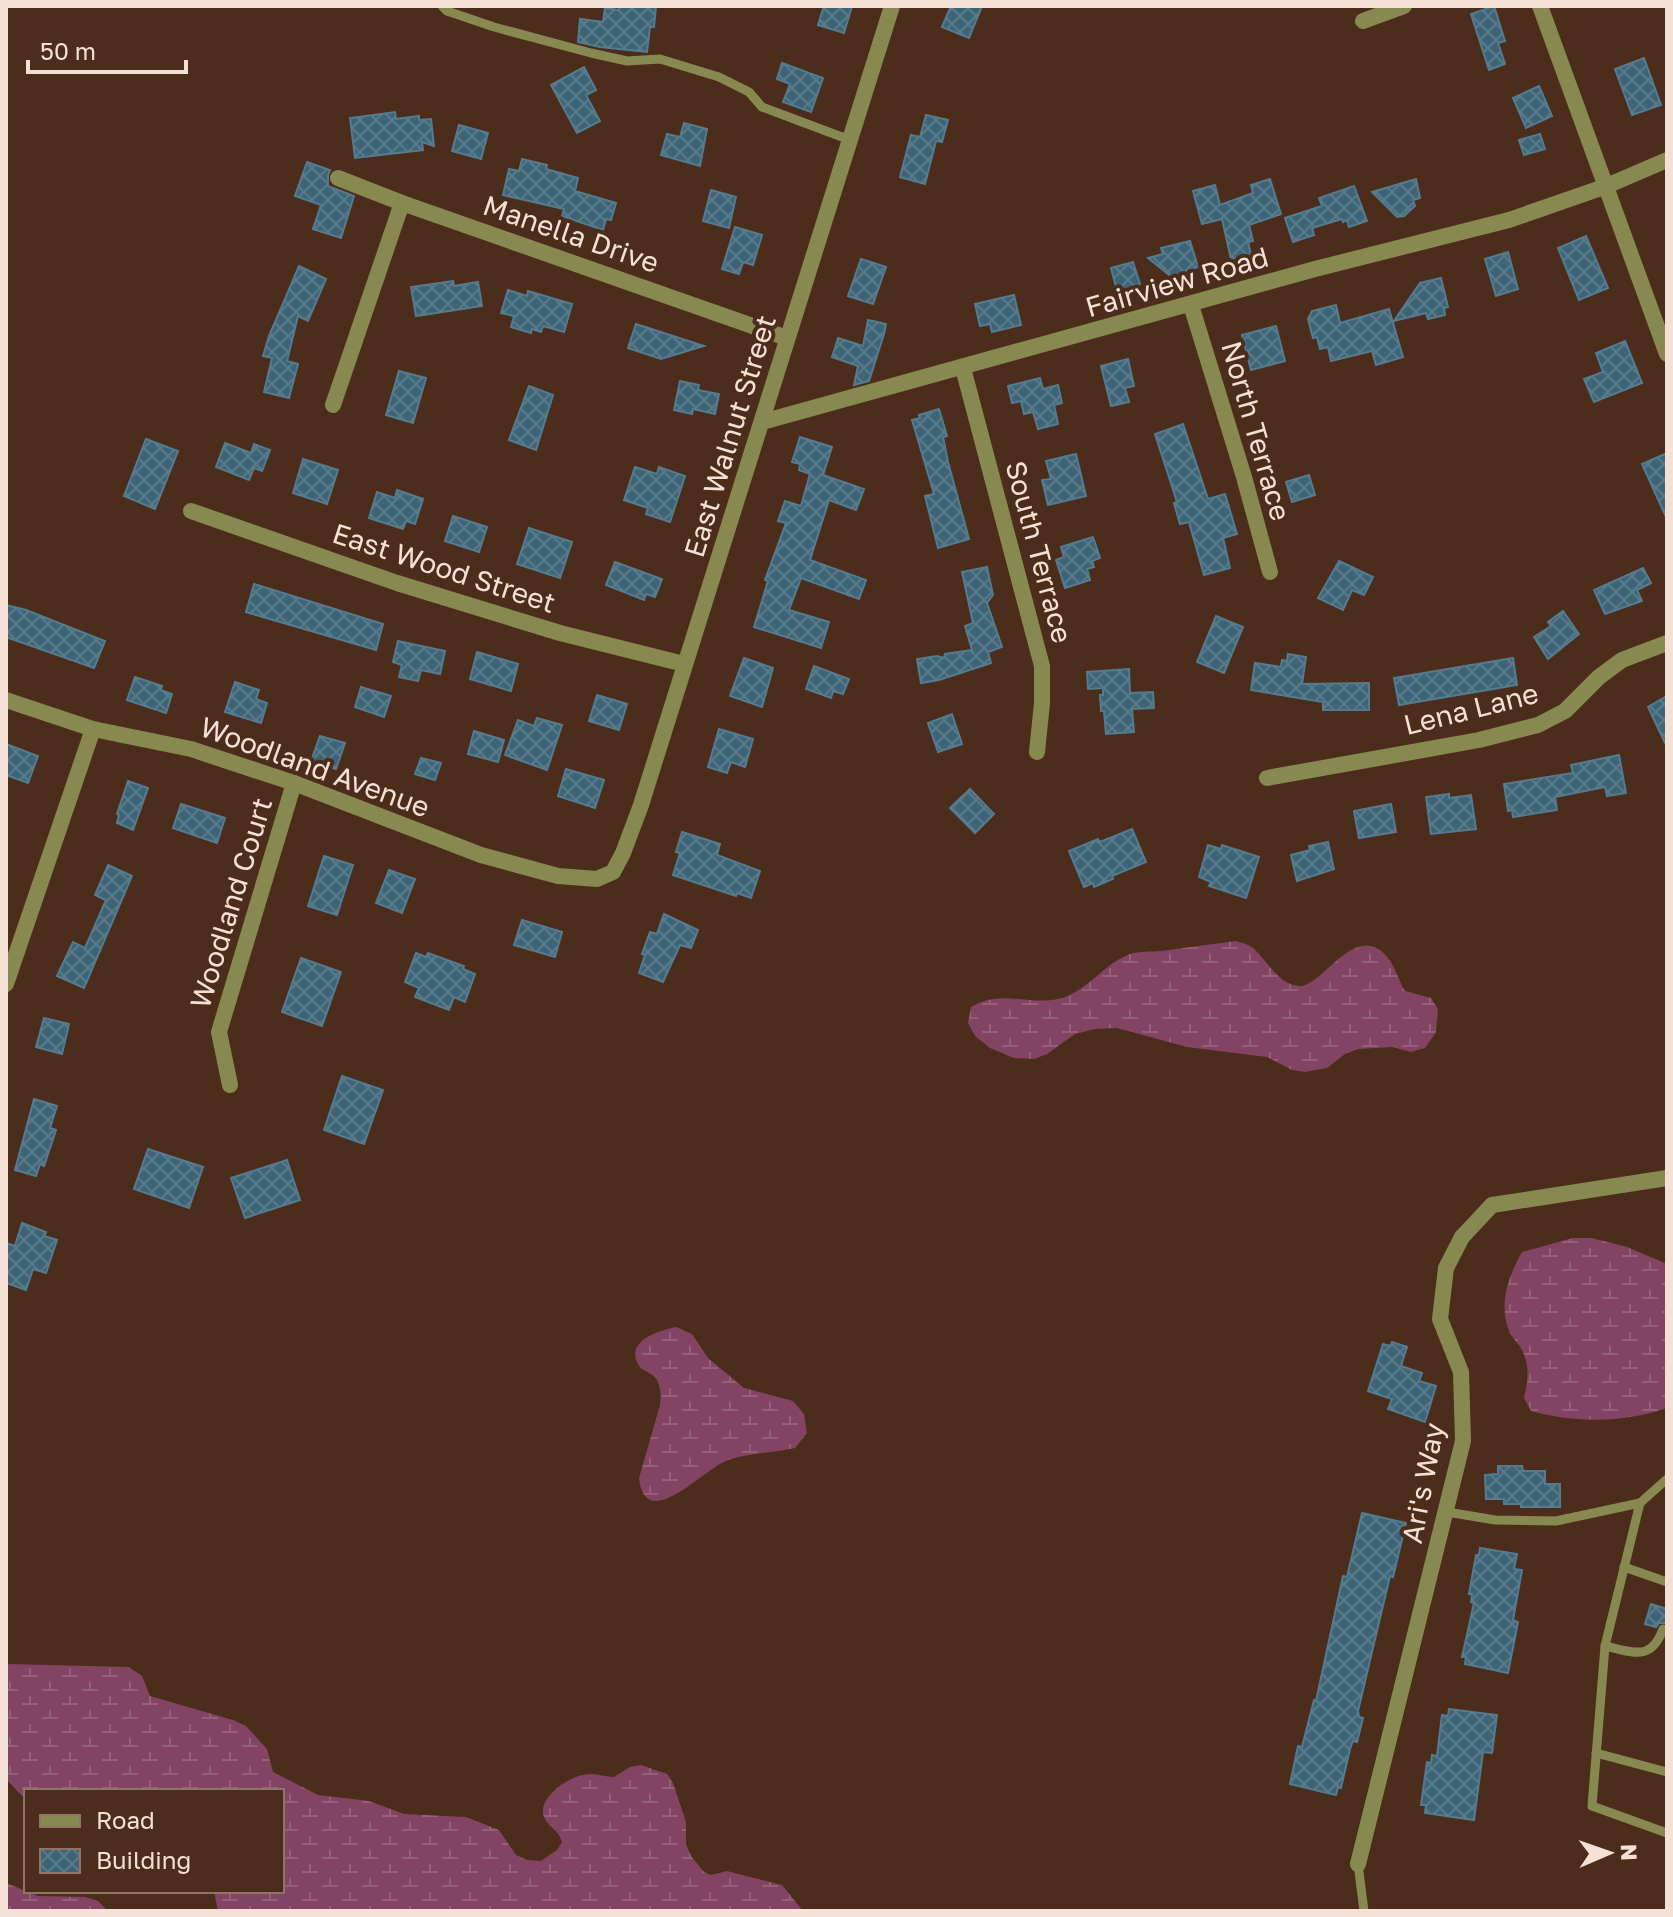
<svg xmlns="http://www.w3.org/2000/svg" width="1673" height="1917" font-family="'Golos Text',sans-serif">
  <style>
    .wetland { fill: url(#wetland-marsh) }
    .building { fill: url(#building-cross-hatch); stroke: #547c90; stroke-width: 2 }
    .lines { fill: none; stroke-linecap: round; stroke-linejoin: round }
    .lane { stroke: #878951; stroke-width: 9 }
    .street { stroke: #878951; stroke-width: 16 }
    .labels { text-anchor: middle; stroke-width: 8; stroke-linejoin: round; paint-order: stroke }
    .street-label { font-size: 28px; fill: #f4e0d5; stroke: #4c2d1b }
  </style>
  <defs>
    <pattern id="wetland-marsh" width="20" height="14" patternUnits="userSpaceOnUse" patternTransform="scale(2)"><rect width="20" height="14" fill="#824462"/><path d="M1 5h8M5 5V1M11 12h8M15 12V8" fill="none" stroke="#945f78"/></pattern>
    <pattern id="building-cross-hatch" width="8" height="8" patternUnits="userSpaceOnUse" patternTransform="scale(2)"><rect width="8" height="8" fill="#3d6477"/><path d="M0 0l8 8M0 8l8-8" fill="none" stroke="#5a7a89"/></pattern>
  </defs>
  <rect width="100%" height="100%" fill="#4c2d1b"/>
  <g class="wetland">
    <path d="M 1236,941 C 1242,943 1248,944 1253,948 C 1267,960 1279,986 1300,986 C 1323,986 1357,918 1388,958 C 1395,967 1399,981 1405,991 L 1431,998 L 1438,1009 L 1436,1032 L 1425,1048 L 1411,1052 L 1392,1047 L 1358,1049 L 1345,1054 L 1327,1068 L 1305,1072 L 1292,1070 L 1267,1057 L 1187,1047 L 1117,1028 L 1095,1029 L 1075,1034 L 1047,1054 L 1034,1059 L 1014,1058 L 990,1048 L 975,1036 L 968,1023 L 971,1007 C 1001,988 1032,1007 1062,998 C 1088,990 1105,963 1130,954 C 1140,951 1152,952 1161,951 C 1186,948 1211,944 1236,941 Z"/>
    <path d="M 1592,1238 L 1627,1247 L 1667,1264 L 1667,1408 C 1624,1423 1574,1423 1531,1411 L 1524,1398 C 1528,1381 1530,1366 1522,1350 C 1519,1344 1514,1340 1511,1335 C 1497,1307 1508,1277 1522,1252 L 1573,1238 Z"/>
    <path d="M 676,1327 L 692,1334 L 708,1358 L 744,1388 L 793,1401 L 804,1414 L 807,1433 L 795,1448 C 773,1453 747,1453 726,1461 C 704,1469 645,1535 639,1478 L 660,1405 C 661,1396 661,1388 657,1380 C 652,1372 642,1372 638,1364 C 625,1340 661,1330 676,1327 Z"/>
    <path d="M 6,1664 L 129,1667 L 142,1676 L 150,1696 L 233,1720 L 246,1726 L 267,1749 L 273,1772 L 318,1795 L 369,1801 L 404,1814 L 466,1817 L 499,1830 L 516,1855 L 527,1860 L 541,1861 L 557,1850 L 562,1842 C 559,1830 548,1827 544,1817 C 537,1798 567,1778 583,1775 C 594,1772 603,1777 614,1777 L 630,1767 L 641,1765 L 667,1774 L 673,1783 L 686,1822 L 686,1844 L 691,1856 L 704,1872 L 711,1875 L 727,1871 L 782,1885 L 803,1911 L 218,1911 L 214,1891 L 282,1891 L 282,1791 L 26,1791 L 26,1800 L 6,1779 Z"/>
    <polygon points="6,1883 38,1896 85,1897 98,1901 107,1910 118,1911 6,1911"/>
  </g>
  <g class="building">
    <polygon points="619,6 656,6 654,27 650,27 647,52 600,47 578,42 580,19 603,22 605,8 619,10"/>
    <polygon points="824,6 852,6 844,33 818,25"/>
    <polygon points="951,6 982,6 969,38 942,27"/>
    <polygon points="1494,6 1505,41 1498,43 1505,64 1489,70 1471,14"/>
    <polygon points="1644,58 1661,105 1632,115 1615,69"/>
    <polygon points="782,63 823,78 811,112 783,102 790,84 777,79"/>
    <polygon points="584,67 596,90 586,95 600,121 577,133 551,85"/>
    <polygon points="1539,86 1552,116 1526,128 1513,98"/>
    <polygon points="395,112 396,119 419,116 419,120 431,119 434,146 422,142 423,150 355,158 350,118"/>
    <polygon points="926,115 948,120 942,142 936,141 925,184 900,177 911,135 920,137"/>
    <polygon points="684,123 707,129 700,166 661,155 667,134 680,137"/>
    <polygon points="459,125 488,133 481,159 452,151"/>
    <polygon points="1540,134 1545,149 1524,155 1519,140"/>
    <polygon points="522,159 547,165 546,169 578,178 575,191 616,203 611,220 606,219 603,230 562,216 564,209 503,195 509,169 519,171"/>
    <polygon points="307,162 330,170 328,175 328,186 354,196 341,238 313,229 321,205 295,196"/>
    <polygon points="1270,179 1281,214 1249,225 1253,241 1248,242 1251,255 1231,259 1222,219 1202,224 1193,191 1215,185 1220,205 1253,193 1251,185"/>
    <polygon points="1416,179 1420,198 1413,200 1415,206 1404,216 1397,217 1372,192"/>
    <polygon points="1354,186 1367,221 1349,227 1347,220 1343,222 1342,219 1312,228 1314,235 1293,242 1285,218 1322,206 1319,198"/>
    <polygon points="711,190 736,197 729,228 703,221"/>
    <polygon points="735,227 762,235 753,265 743,262 739,274 722,269"/>
    <polygon points="1586,236 1608,288 1579,300 1558,248"/>
    <polygon points="1190,241 1198,267 1184,272 1179,283 1148,258 1163,254 1161,248"/>
    <polygon points="1508,252 1518,289 1496,296 1485,259"/>
    <polygon points="861,259 886,267 873,304 848,296"/>
    <polygon points="1133,262 1140,284 1117,291 1111,268"/>
    <polygon points="299,266 326,279 308,321 298,316 287,361 298,364 289,398 264,392 272,358 263,356 269,336"/>
    <polygon points="1441,278 1448,307 1444,308 1445,315 1428,319 1426,313 1394,321 1420,283"/>
    <polygon points="453,281 454,286 478,282 482,306 416,316 411,287"/>
    <polygon points="508,290 527,296 528,291 572,304 564,332 543,326 541,332 532,329 531,333 511,327 514,316 501,313"/>
    <polygon points="1014,295 1021,325 992,332 990,324 980,326 975,304"/>
    <polygon points="1336,305 1340,323 1389,309 1403,357 1376,365 1372,351 1331,361 1328,347 1320,349 1317,337 1313,338 1308,319 1312,311"/>
    <polygon points="868,320 886,324 884,334 869,381 854,385 858,366 832,357 838,338 863,346"/>
    <polygon points="636,324 704,346 661,359 628,348"/>
    <polygon points="1276,326 1285,361 1251,370 1242,335"/>
    <polygon points="1625,341 1642,383 1594,402 1584,379 1603,372 1596,353"/>
    <polygon points="1128,359 1134,386 1125,388 1129,402 1111,406 1101,366"/>
    <polygon points="399,371 426,378 413,423 386,415"/>
    <polygon points="1040,378 1043,389 1058,385 1062,403 1054,405 1058,424 1038,429 1033,412 1024,414 1021,401 1012,403 1008,386"/>
    <polygon points="680,381 699,385 698,390 719,394 715,414 693,409 692,414 674,410"/>
    <polygon points="529,386 553,395 536,450 509,440"/>
    <polygon points="939,409 947,436 943,437 948,462 969,539 938,548 925,496 934,494 912,420 920,418 919,415"/>
    <polygon points="1183,424 1208,499 1225,494 1237,534 1223,538 1230,568 1204,575 1189,522 1180,524 1174,503 1177,502 1155,434"/>
    <polygon points="800,437 832,447 823,475 864,489 856,510 829,500 810,560 866,580 859,599 801,578 789,610 829,622 821,648 754,627 768,581 765,580 786,523 778,521 785,501 801,506 810,474 799,470 800,464 792,462"/>
    <polygon points="146,439 178,451 155,509 124,496"/>
    <polygon points="225,443 251,453 254,444 270,450 262,471 254,468 249,480 216,467"/>
    <polygon points="1667,453 1667,519 1642,464"/>
    <polygon points="1076,454 1086,496 1048,505 1042,480 1051,479 1046,461"/>
    <polygon points="303,459 338,470 327,504 293,493"/>
    <polygon points="635,467 657,474 659,467 685,476 670,522 646,514 648,508 624,500"/>
    <polygon points="1309,475 1315,495 1292,502 1286,482"/>
    <polygon points="397,490 423,499 415,524 406,521 403,529 369,518 377,492 395,498"/>
    <polygon points="453,516 487,527 479,552 445,541"/>
    <polygon points="529,528 572,542 560,578 517,564"/>
    <polygon points="1093,537 1100,558 1092,561 1094,567 1087,569 1090,580 1065,588 1056,560 1064,557 1061,547"/>
    <polygon points="1339,561 1373,577 1364,595 1352,590 1343,610 1318,598"/>
    <polygon points="615,562 662,579 655,597 646,594 644,600 606,585"/>
    <polygon points="987,567 993,595 987,603 1002,647 988,652 991,663 939,680 921,683 917,659 937,656 944,658 945,654 972,650 965,626 973,623 962,572"/>
    <polygon points="1643,568 1651,583 1637,590 1642,601 1605,614 1594,590"/>
    <polygon points="254,584 383,624 376,650 246,612"/>
    <polygon points="6,605 26,610 105,641 94,668 6,637"/>
    <polygon points="1563,611 1579,634 1548,659 1534,637 1551,626 1548,622"/>
    <polygon points="1216,616 1243,627 1224,673 1197,662"/>
    <polygon points="398,641 445,651 440,674 421,670 418,681 399,677 402,665 393,662"/>
    <polygon points="477,652 518,664 511,691 470,679"/>
    <polygon points="1288,654 1306,657 1302,684 1369,683 1369,710 1323,710 1323,702 1251,690 1255,663 1281,667 1282,660 1287,661"/>
    <polygon points="744,658 773,668 762,707 730,696"/>
    <polygon points="1513,658 1517,685 1399,705 1394,678"/>
    <polygon points="814,666 849,679 843,694 833,691 831,698 806,689"/>
    <polygon points="1129,669 1130,693 1153,692 1154,708 1132,709 1134,732 1106,734 1104,711 1101,711 1100,695 1103,695 1103,688 1088,689 1087,672"/>
    <polygon points="135,677 162,686 161,690 172,694 166,713 127,700"/>
    <polygon points="235,682 259,690 256,699 267,703 261,723 225,712"/>
    <polygon points="361,687 391,696 384,717 355,707"/>
    <polygon points="597,695 627,704 619,730 589,721"/>
    <polygon points="1667,696 1667,747 1648,707"/>
    <polygon points="952,714 962,744 938,752 928,723"/>
    <polygon points="537,718 562,725 547,770 505,755 518,720 534,726"/>
    <polygon points="719,729 753,739 745,767 731,762 727,773 708,767"/>
    <polygon points="474,731 504,740 498,762 468,754"/>
    <polygon points="320,736 345,743 336,769 311,761"/>
    <polygon points="6,744 38,756 28,783 6,775"/>
    <polygon points="1619,755 1626,793 1607,796 1605,787 1555,797 1557,810 1513,817 1512,810 1508,811 1504,784 1573,773 1571,765"/>
    <polygon points="421,758 441,763 435,780 415,774"/>
    <polygon points="566,769 604,780 595,808 558,796"/>
    <polygon points="128,781 148,788 133,830 117,823 119,815 117,814"/>
    <polygon points="970,789 994,814 975,833 950,808"/>
    <polygon points="1449,794 1449,798 1471,795 1476,829 1431,834 1426,797"/>
    <polygon points="181,804 225,818 217,843 173,828"/>
    <polygon points="1391,804 1396,832 1359,838 1354,811"/>
    <polygon points="1132,829 1146,862 1112,876 1113,879 1094,887 1093,883 1084,887 1069,851 1098,839 1100,842"/>
    <polygon points="682,832 720,844 717,855 760,871 751,898 737,893 736,896 673,875 680,853 676,852"/>
    <polygon points="1328,842 1334,869 1297,881 1291,855 1310,850 1309,846"/>
    <polygon points="1208,845 1221,849 1222,845 1259,857 1246,898 1209,886 1211,882 1199,877"/>
    <polygon points="324,856 353,865 337,915 308,906"/>
    <polygon points="108,865 132,876 84,988 57,976 73,942 85,948 106,900 95,895"/>
    <polygon points="389,870 415,879 402,913 376,903"/>
    <polygon points="664,914 698,930 691,948 680,945 663,982 639,973 645,955 642,954 650,932 657,934"/>
    <polygon points="522,920 562,932 555,957 514,945"/>
    <polygon points="416,953 426,957 428,953 464,966 463,969 475,974 465,1002 454,997 449,1010 415,997 419,988 405,982"/>
    <polygon points="301,958 341,972 322,1026 282,1012"/>
    <polygon points="44,1018 69,1024 62,1054 36,1047"/>
    <polygon points="342,1076 383,1090 364,1144 324,1130"/>
    <polygon points="34,1099 57,1106 50,1128 56,1130 44,1166 40,1164 36,1176 15,1170"/>
    <polygon points="148,1149 203,1167 189,1208 134,1189"/>
    <polygon points="287,1160 300,1200 245,1218 231,1178"/>
    <polygon points="22,1223 46,1232 44,1236 57,1240 46,1273 33,1269 26,1290 6,1283 6,1243 15,1246"/>
    <polygon points="1392,1342 1407,1347 1401,1366 1422,1373 1419,1381 1436,1386 1425,1422 1388,1409 1392,1399 1368,1391 1383,1344 1390,1346"/>
    <polygon points="1498,1466 1522,1466 1523,1471 1545,1471 1545,1484 1560,1484 1560,1507 1521,1507 1521,1504 1504,1504 1504,1499 1486,1499 1485,1475 1498,1474"/>
    <polygon points="1362,1513 1406,1523 1393,1577 1390,1576 1358,1711 1359,1717 1363,1718 1357,1742 1353,1741 1350,1749 1341,1788 1338,1787 1336,1795 1290,1784 1298,1746 1302,1747 1314,1700 1316,1701 1343,1576 1347,1577"/>
    <polygon points="1480,1548 1517,1554 1514,1569 1522,1570 1513,1620 1518,1622 1508,1673 1465,1664 1466,1657 1462,1657 1474,1603 1471,1602 1472,1594 1469,1594 1476,1555 1479,1555"/>
    <polygon points="1651,1604 1667,1609 1667,1623 1659,1623 1656,1627 1645,1624"/>
    <polygon points="1449,1709 1497,1715 1492,1753 1483,1752 1474,1820 1425,1813 1426,1805 1421,1805 1427,1762 1431,1763 1432,1755 1437,1756 1442,1715 1448,1716"/>
  </g>
  <g class="lines">
    <g class="lane">
      <polyline points="442,6 447,11 494,27 591,53 627,61 660,59 719,77 749,92 762,107 850,140"/>
      <polyline points="1667,1479 1640,1503 1605,1646 1592,1806 1667,1833"/>
      <polyline points="1447,1512 1495,1520 1556,1521 1640,1503"/>
      <polyline points="1624,1567 1667,1582"/>
      <path d="M 1605,1646 C 1633,1652 1651,1662 1663,1629"/>
      <polyline points="1596,1753 1667,1772"/>
      <polyline points="1358,1864 1364,1911"/>
    </g>
    <g class="street">
      <polyline points="1540,6 1667,354"/>
      <polyline points="1363,21 1404,6"/>
      <polyline points="338,178 402,203 787,338"/>
      <polyline points="1191,305 1244,477 1270,572"/>
      <polyline points="963,368 1042,666 1042,703 1037,752"/>
      <polyline points="333,405 402,203"/>
      <polyline points="762,422 1315,269 1509,220 1604,187 1667,160"/>
      <polyline points="191,511 397,583 560,633 684,664"/>
      <polyline points="6,700 93,729 191,749 294,783 481,855 558,876 597,879 613,872 623,853 641,805 892,6"/>
      <polyline points="1267,778 1479,740 1538,725 1565,711 1599,677 1622,660 1667,643"/>
      <polyline points="6,984 93,729"/>
      <polyline points="230,1085 219,1032 294,783"/>
      <polyline points="1358,1864 1463,1441 1461,1372 1440,1319 1446,1268 1462,1237 1492,1205 1667,1178"/>
    </g>
  </g>
  <g class="labels">
    <g class="street-label">
      <text transform="translate(571 234) rotate(19)" y="10">Manella Drive</text>
      <text transform="translate(1177 282) rotate(-16)" y="10">Fairview Road</text>
      <text transform="translate(1256 431) rotate(74)" y="10">North Terrace</text>
      <text transform="translate(730 436) rotate(-73)" y="10">East Walnut Street</text>
      <text transform="translate(1039 552) rotate(75)" y="10">South Terrace</text>
      <text transform="translate(444 568) rotate(18)" y="10">East Wood Street</text>
      <text transform="translate(1471 709) rotate(-14)" y="10">Lena Lane</text>
      <text transform="translate(315 767) rotate(20)" y="10">Woodland Avenue</text>
      <text transform="translate(231 903) rotate(-73)" y="10">Woodland Court</text>
      <text transform="translate(1423 1483) rotate(-79)" y="10">Ari's Way</text>
    </g>
  </g>
  <rect width="1673" height="1917" fill="none" stroke="#f4e0d5" stroke-width="16"/>
  <rect x="24" y="1789" width="260" height="104" fill="#4c2d1b" stroke="#8f7565" stroke-width="2"/>
  <rect x="40" y="1815" width="40" height="12" fill="#878951" stroke="#8f7565" stroke-width="2"/>
  <text x="96" y="1829" font-size="24" fill="#f4e0d5">Road</text>
  <rect x="40" y="1849" width="40" height="24" fill="url(#building-cross-hatch)" stroke="#8f7565" stroke-width="2"/>
  <text x="96" y="1869" font-size="24" fill="#f4e0d5">Building</text>
  <g transform="translate(1609 1853) rotate(88)" stroke="#4c2d1b" stroke-width="6" paint-order="stroke">
  <path d="M0-6L14 30L0 20L-14 30Z" fill="#f4e0d5"/>
  <text y="-12" font-size="22" font-weight="bold" text-anchor="middle" fill="#f4e0d5">N</text>
  </g>
  <path d="M28 60v12h158v-12" fill="none" stroke="#f4e0d5" stroke-width="4"/>
  <text x="40" y="60" font-size="24" fill="#f4e0d5" stroke="#4c2d1b" stroke-width="6" paint-order="stroke">50 m</text>
</svg>
